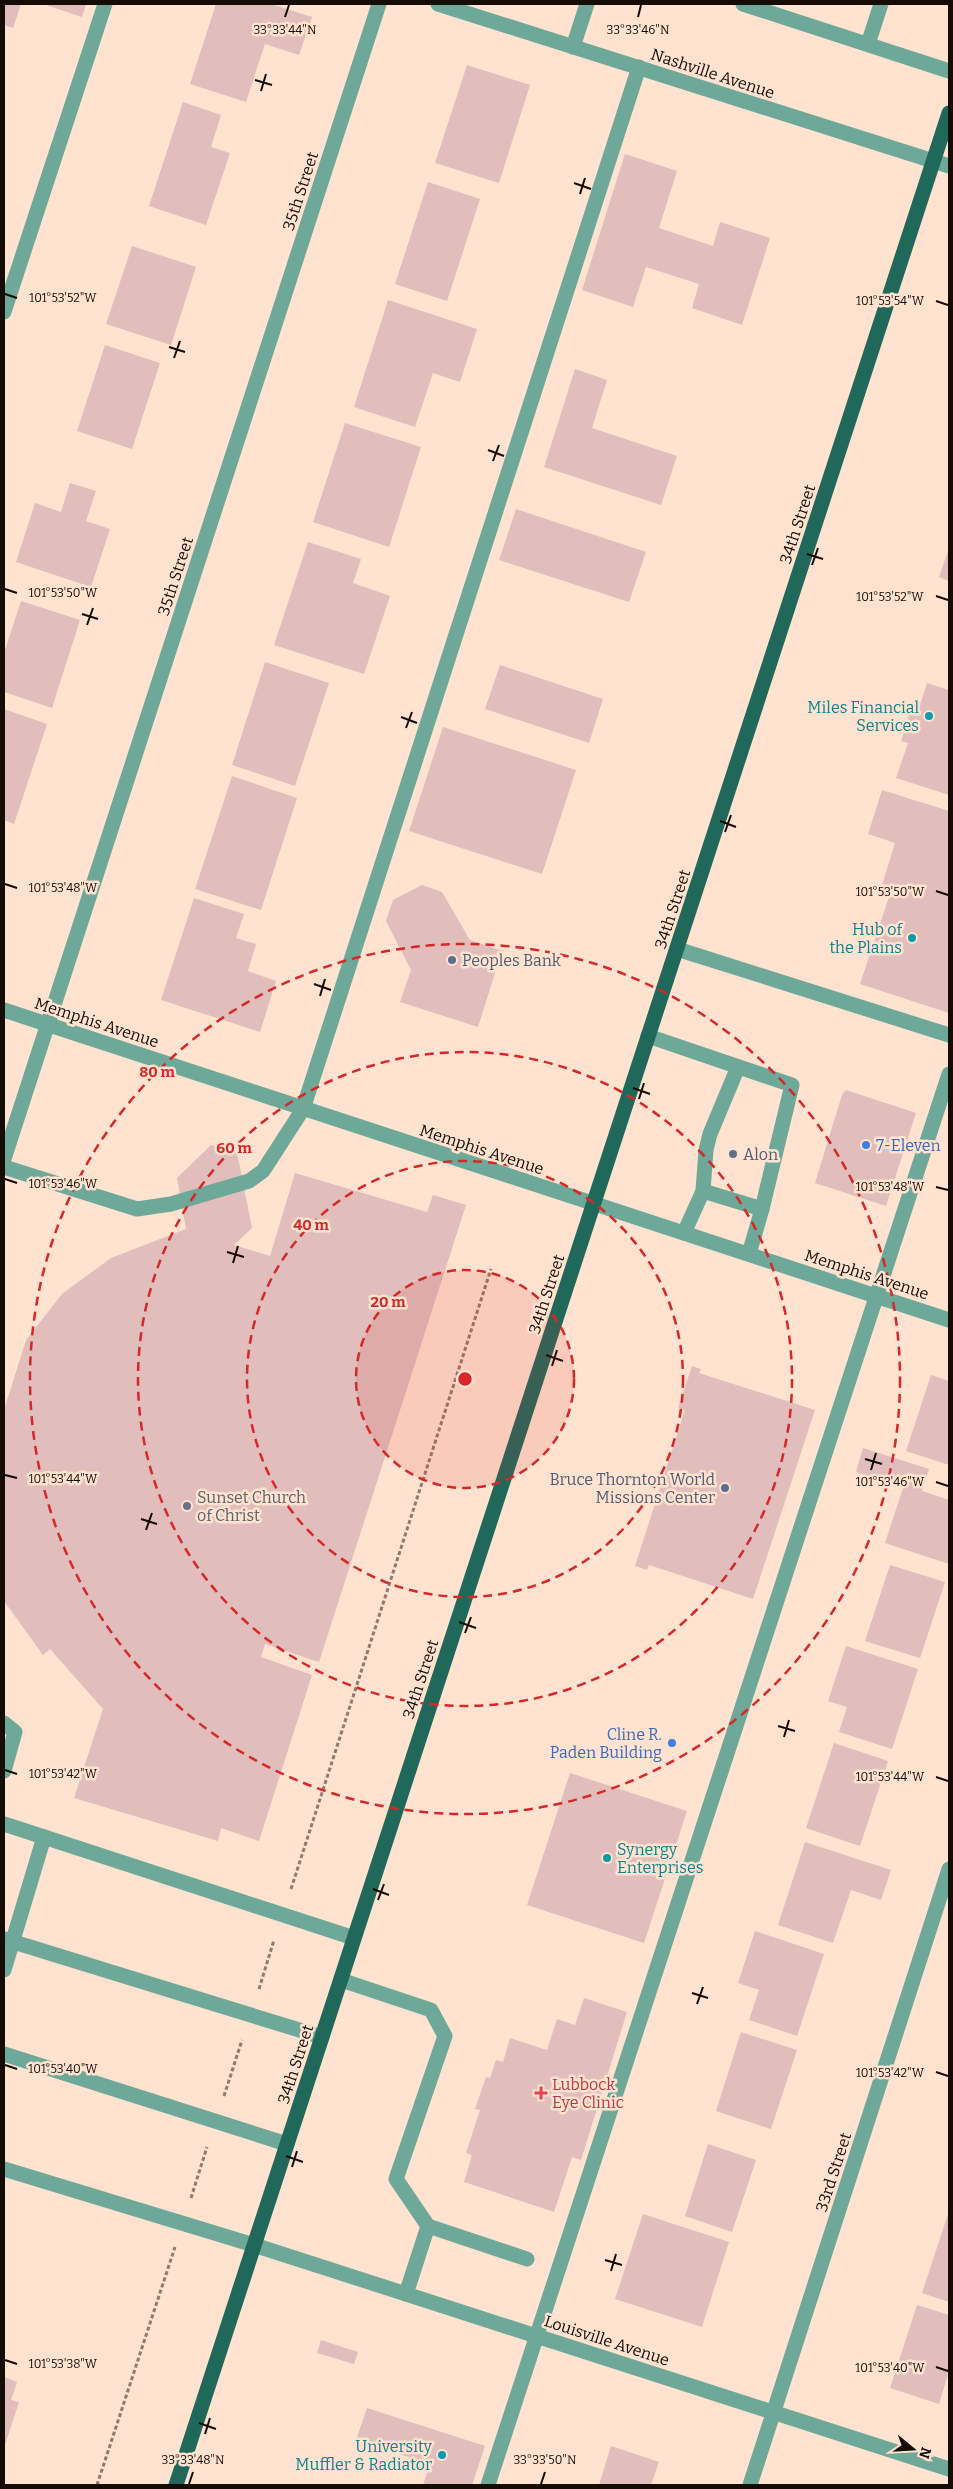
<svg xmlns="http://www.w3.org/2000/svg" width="953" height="2489" font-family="Bitter,serif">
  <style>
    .building { fill: #e1bebb }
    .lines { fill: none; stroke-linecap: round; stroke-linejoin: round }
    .path { stroke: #8f7b6f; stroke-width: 3; stroke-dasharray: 4 2.5; stroke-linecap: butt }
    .minor { stroke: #6da899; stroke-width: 15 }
    .major { stroke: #20695a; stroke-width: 15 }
    .ticks { fill: none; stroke: #150c06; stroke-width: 2 }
    .ring { fill: none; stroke: #d62828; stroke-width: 2.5; stroke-dasharray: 9 6 }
    .culture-dot { fill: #0f9aa8; stroke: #ffe2cf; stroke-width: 2 }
    .service-dot { fill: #5c6f8a; stroke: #ffe2cf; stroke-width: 2 }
    .shop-dot { fill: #3f7fe0; stroke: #ffe2cf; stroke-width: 2 }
    .worship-dot { fill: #6b7280; stroke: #ffe2cf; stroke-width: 2 }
    .health-dot { fill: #e0444e; stroke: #ffe2cf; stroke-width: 2 }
    .labels { text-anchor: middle; stroke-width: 5; stroke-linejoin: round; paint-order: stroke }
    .street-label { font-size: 16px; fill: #150c06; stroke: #ffe2cf }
    .culture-label { font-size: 16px; fill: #0d838f; stroke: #ffe2cf; text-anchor: end }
    .service-label { font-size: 16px; fill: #4e5e75; stroke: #ffe2cf; text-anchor: start }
    .shop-label { font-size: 16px; fill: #366cbe; stroke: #ffe2cf; text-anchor: start }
    .worship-label { font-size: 16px; fill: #5b616d; stroke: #ffe2cf; text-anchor: start }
    .health-label { font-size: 16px; fill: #be3a42; stroke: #ffe2cf; text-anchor: start }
    .ticks-label { font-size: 12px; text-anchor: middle; fill: #150c06; stroke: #ffe2cf; stroke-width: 5; stroke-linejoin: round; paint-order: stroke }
    .centre { fill: #d62828; stroke: #ffe2cf; stroke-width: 2.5 }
    .ring-label { font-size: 15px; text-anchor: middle; font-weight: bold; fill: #d62828; stroke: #ffe2cf; stroke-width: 5; stroke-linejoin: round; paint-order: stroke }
  </style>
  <rect width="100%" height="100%" fill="#ffe2cf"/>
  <g class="building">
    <polygon points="4,4 21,4 13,28 4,25"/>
    <polygon points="43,4 86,4 82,17"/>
    <polygon points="216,4 271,4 312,17 299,55 265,44 246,102 190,84"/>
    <polygon points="467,65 530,85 499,183 435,163"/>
    <polygon points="183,102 221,115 211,147 230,153 206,225 149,206"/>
    <polygon points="625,154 677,171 659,228 713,246 720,222 770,238 742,325 692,308 699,284 646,267 633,307 582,290"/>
    <polygon points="428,182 480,199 447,301 395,284"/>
    <polygon points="132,246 196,267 171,345 106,324"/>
    <polygon points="388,300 477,329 460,382 433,373 415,427 354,407"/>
    <polygon points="105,345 160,363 132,449 77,431"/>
    <polygon points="575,369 607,380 592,428 677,456 661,505 544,467"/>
    <polygon points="345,423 421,447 389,547 313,522"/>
    <polygon points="70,483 96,491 86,521 110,529 91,587 16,562 35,503 61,512"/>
    <polygon points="516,509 646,552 629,602 499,560"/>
    <polygon points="308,542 361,559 353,583 390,596 364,674 274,645"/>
    <polygon points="949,548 949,581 939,577"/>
    <polygon points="21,601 80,620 52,708 4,692 4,653"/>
    <polygon points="265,662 329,683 295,786 232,765"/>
    <polygon points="500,665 603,699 589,743 485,709"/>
    <polygon points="927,683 949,690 949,795 896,778 908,743 901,741 912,706 919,708"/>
    <polygon points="4,709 47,724 14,824 4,820"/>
    <polygon points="443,727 576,770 542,874 409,831"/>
    <polygon points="232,776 297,798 261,910 195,889"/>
    <polygon points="882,790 949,811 949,1013 860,984 891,891 881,888 895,843 868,834"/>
    <polygon points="422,885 442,892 470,940 502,951 478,1027 400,1002 411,970 386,921 393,900"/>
    <polygon points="194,898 244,914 236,938 256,944 248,971 276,981 260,1032 161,1000"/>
    <polygon points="846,1090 916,1113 886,1206 815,1183 842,1095"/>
    <polygon points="211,1145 237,1153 252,1228 234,1245 270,1256 295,1173 427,1212 433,1195 466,1205 319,1662 265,1644 261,1657 312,1675 259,1841 221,1828 218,1841 74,1798 103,1709 50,1649 43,1655 4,1601 4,1410 26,1340 62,1294 111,1258 186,1229 177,1178"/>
    <polygon points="692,1366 701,1369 699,1373 815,1410 753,1599 649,1565 647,1570 635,1566 685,1410 678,1408"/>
    <polygon points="931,1375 949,1381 949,1465 906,1451"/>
    <polygon points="863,1448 929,1469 922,1491 949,1500 949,1564 885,1543 903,1488 856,1472"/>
    <polygon points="890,1565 945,1582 920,1658 865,1641"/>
    <polygon points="846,1646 918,1669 892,1749 839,1732 847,1707 828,1701"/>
    <polygon points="834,1743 888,1761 860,1846 806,1828"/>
    <polygon points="570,1773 687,1811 644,1943 527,1905"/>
    <polygon points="805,1842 891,1870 881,1900 851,1890 833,1943 778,1925"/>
    <polygon points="755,1931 824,1954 797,2036 749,2020 759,1990 738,1983"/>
    <polygon points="584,1998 627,2012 581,2160 572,2157 554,2212 464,2182 472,2155 466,2153 480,2110 475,2109 486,2077 490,2078 496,2060 503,2062 510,2038 547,2050 557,2019 575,2025"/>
    <polygon points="741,2032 797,2050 771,2129 716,2111"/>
    <polygon points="708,2144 756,2160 732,2232 685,2216"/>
    <polygon points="949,2211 949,2302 922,2293"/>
    <polygon points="643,2214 729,2242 702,2327 615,2299"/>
    <polygon points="917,2305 949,2315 949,2371 939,2404 890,2388"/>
    <polygon points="321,2340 358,2352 354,2364 317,2353"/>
    <polygon points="4,2377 17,2382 11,2400 19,2402 4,2448"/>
    <polygon points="367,2408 485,2446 472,2485 423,2485 430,2464 356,2440"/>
    <polygon points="611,2446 659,2462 651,2485 599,2485"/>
  </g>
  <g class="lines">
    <g class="path">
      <polyline points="291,1889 491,1269"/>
      <polyline points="259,1989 274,1940"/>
      <polyline points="224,2096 242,2040"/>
      <polyline points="191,2198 207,2147"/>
      <polyline points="97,2485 175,2247"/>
    </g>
    <g class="minor">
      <polyline points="438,4 949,166"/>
      <polyline points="743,4 949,71"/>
      <polyline points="868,44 881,4"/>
      <polyline points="573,47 587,4"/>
      <polyline points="4,312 105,4"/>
      <polyline points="677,949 949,1035"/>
      <polyline points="4,1010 949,1320"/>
      <polyline points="648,1036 792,1085 762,1209 749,1254"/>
      <polyline points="4,1159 379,4"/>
      <polyline points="4,1167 137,1209 171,1204 249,1181 263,1171 303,1109 639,67"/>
      <polyline points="703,1191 706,1150 710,1134 738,1067"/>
      <polyline points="684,1233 703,1191 762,1209"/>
      <polyline points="4,1723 15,1732 4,1771"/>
      <polyline points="4,1824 44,1837"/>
      <polyline points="4,1939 322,2037"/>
      <polyline points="4,1970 44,1837 354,1938"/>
      <polyline points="341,1980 431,2010 445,2036 396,2179 428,2226 527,2259"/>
      <polyline points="4,2054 287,2144"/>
      <polyline points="4,2169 254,2245 949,2469"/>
      <polyline points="406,2294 428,2226"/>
      <polyline points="488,2485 949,1074"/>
      <polyline points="750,2485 949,1869"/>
    </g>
    <polyline class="major" points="176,2485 949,113"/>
  </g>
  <path class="ticks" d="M 285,17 L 289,5M 638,17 L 641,5M 255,80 L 272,85M 261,91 L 266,74M 574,183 L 591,189M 580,194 L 585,178M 5,294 L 17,298M 936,301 L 948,305M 169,347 L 185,352M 174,358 L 180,341M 488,450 L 504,456M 493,461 L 499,445M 807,554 L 823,559M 812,565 L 818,548M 5,589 L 17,593M 936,596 L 948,600M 82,614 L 98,619M 87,625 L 93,608M 401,717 L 417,723M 406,728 L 412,712M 720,821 L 736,827M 725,832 L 731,815M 5,884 L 17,888M 936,891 L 948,895M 314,984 L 331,990M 320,996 L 325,979M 633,1088 L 650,1094M 639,1099 L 644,1083M 5,1179 L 17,1183M 936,1187 L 948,1190M 227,1252 L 244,1257M 233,1263 L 238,1246M 546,1355 L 563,1361M 552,1366 L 557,1350M 865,1459 L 882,1464M 871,1470 L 876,1453M 5,1475 L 17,1478M 936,1482 L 948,1486M 141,1519 L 157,1524M 146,1530 L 152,1513M 459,1622 L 476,1628M 465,1633 L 471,1617M 778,1726 L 795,1731M 784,1737 L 789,1720M 5,1770 L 17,1774M 936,1777 L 948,1781M 373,1889 L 389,1895M 378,1900 L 384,1884M 692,1993 L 708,1998M 697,2004 L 703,1987M 5,2065 L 17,2069M 936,2072 L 948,2076M 286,2156 L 303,2162M 292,2167 L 297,2151M 605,2260 L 622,2265M 611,2271 L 616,2254M 5,2360 L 17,2364M 936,2367 L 948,2371M 199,2423 L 216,2429M 205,2434 L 210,2418M 189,2484 L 193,2472M 541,2484 L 545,2472"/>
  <circle cx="465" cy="1379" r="109" fill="#d62828" fill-opacity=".12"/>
  <g class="ring">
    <circle cx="465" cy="1379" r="109"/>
    <circle cx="465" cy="1379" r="218"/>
    <circle cx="465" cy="1379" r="327"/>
    <circle cx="465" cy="1379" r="435"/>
  </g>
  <g class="culture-dot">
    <circle cx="929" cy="716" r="5"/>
    <circle cx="912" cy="938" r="5"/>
    <circle cx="607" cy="1858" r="5"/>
    <circle cx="442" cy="2455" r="5"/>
  </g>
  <g class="service-dot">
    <circle cx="452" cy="960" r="5"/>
    <circle cx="733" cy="1154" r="5"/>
    <circle cx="725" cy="1488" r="5"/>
  </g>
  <g class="shop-dot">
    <circle cx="866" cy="1145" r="5"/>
    <circle cx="672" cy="1743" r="5"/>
  </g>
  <circle class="worship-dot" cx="187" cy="1506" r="5"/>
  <path class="health-dot" d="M538.5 2085.5h5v5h5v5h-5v5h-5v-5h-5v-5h5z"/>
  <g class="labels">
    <g class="street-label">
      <text transform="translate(713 73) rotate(18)" y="6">Nashville Avenue</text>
      <text transform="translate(300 191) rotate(-72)" y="6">35th Street</text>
      <text transform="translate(797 524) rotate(-72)" y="6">34th Street</text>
      <text transform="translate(175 576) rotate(-72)" y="6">35th Street</text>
      <text transform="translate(672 909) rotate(-72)" y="6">34th Street</text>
      <text transform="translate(97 1022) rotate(18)" y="6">Memphis Avenue</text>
      <text transform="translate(482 1149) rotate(18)" y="6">Memphis Avenue</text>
      <text transform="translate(867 1274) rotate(18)" y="6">Memphis Avenue</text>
      <text transform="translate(546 1294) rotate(-72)" y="6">34th Street</text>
      <text transform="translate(420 1679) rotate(-72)" y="6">34th Street</text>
      <text transform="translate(295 2064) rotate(-72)" y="6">34th Street</text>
      <text transform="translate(833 2172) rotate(-72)" y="6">33rd Street</text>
      <text transform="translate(607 2340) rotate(18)" y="6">Louisville Avenue</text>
    </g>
    <g class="culture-label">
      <text x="919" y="713">Miles Financial<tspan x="919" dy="18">Services</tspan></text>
      <text x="902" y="935">Hub of<tspan x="902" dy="18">the Plains</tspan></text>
      <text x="617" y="1855" text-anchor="start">Synergy<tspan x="617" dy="18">Enterprises</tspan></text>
      <text x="432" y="2452">University<tspan x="432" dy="18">Muffler &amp; Radiator</tspan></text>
    </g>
    <g class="service-label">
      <text x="462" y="966">Peoples Bank</text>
      <text x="743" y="1160">Alon</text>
      <text x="715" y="1485" text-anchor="end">Bruce Thornton World<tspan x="715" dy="18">Missions Center</tspan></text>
    </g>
    <g class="shop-label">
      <text x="876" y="1151">7-Eleven</text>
      <text x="662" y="1740" text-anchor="end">Cline R.<tspan x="662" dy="18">Paden Building</tspan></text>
    </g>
    <g class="worship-label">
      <text x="197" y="1503">Sunset Church<tspan x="197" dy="18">of Christ</tspan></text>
    </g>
    <g class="health-label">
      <text x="552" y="2090">Lubbock<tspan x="552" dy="18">Eye Clinic</tspan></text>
    </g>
  </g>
  <g class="ticks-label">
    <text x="285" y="34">33°33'44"N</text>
    <text x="638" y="34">33°33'46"N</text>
    <text x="63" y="302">101°53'52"W</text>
    <text x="890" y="305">101°53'54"W</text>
    <text x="63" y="597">101°53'50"W</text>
    <text x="890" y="601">101°53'52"W</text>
    <text x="63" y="892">101°53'48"W</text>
    <text x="890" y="896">101°53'50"W</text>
    <text x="63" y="1188">101°53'46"W</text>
    <text x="890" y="1191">101°53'48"W</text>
    <text x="63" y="1483">101°53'44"W</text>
    <text x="890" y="1486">101°53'46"W</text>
    <text x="63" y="1778">101°53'42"W</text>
    <text x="890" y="1781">101°53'44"W</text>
    <text x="63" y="2073">101°53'40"W</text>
    <text x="890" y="2077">101°53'42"W</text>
    <text x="63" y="2368">101°53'38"W</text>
    <text x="890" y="2372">101°53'40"W</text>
    <text x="193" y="2464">33°33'48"N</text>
    <text x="545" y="2464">33°33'50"N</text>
  </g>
  <circle cx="465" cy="1379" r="8" class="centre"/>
  <g class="ring-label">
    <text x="157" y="1077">80 m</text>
    <text x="234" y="1153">60 m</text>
    <text x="311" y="1230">40 m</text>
    <text x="388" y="1307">20 m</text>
  </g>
  <rect width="953" height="2489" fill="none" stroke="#150c06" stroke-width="10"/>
  <g transform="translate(913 2449) rotate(108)" stroke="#ffe2cf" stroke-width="4" paint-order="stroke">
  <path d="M0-4L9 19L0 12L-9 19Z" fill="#150c06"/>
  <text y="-8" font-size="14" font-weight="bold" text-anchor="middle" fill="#150c06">N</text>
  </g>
</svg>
